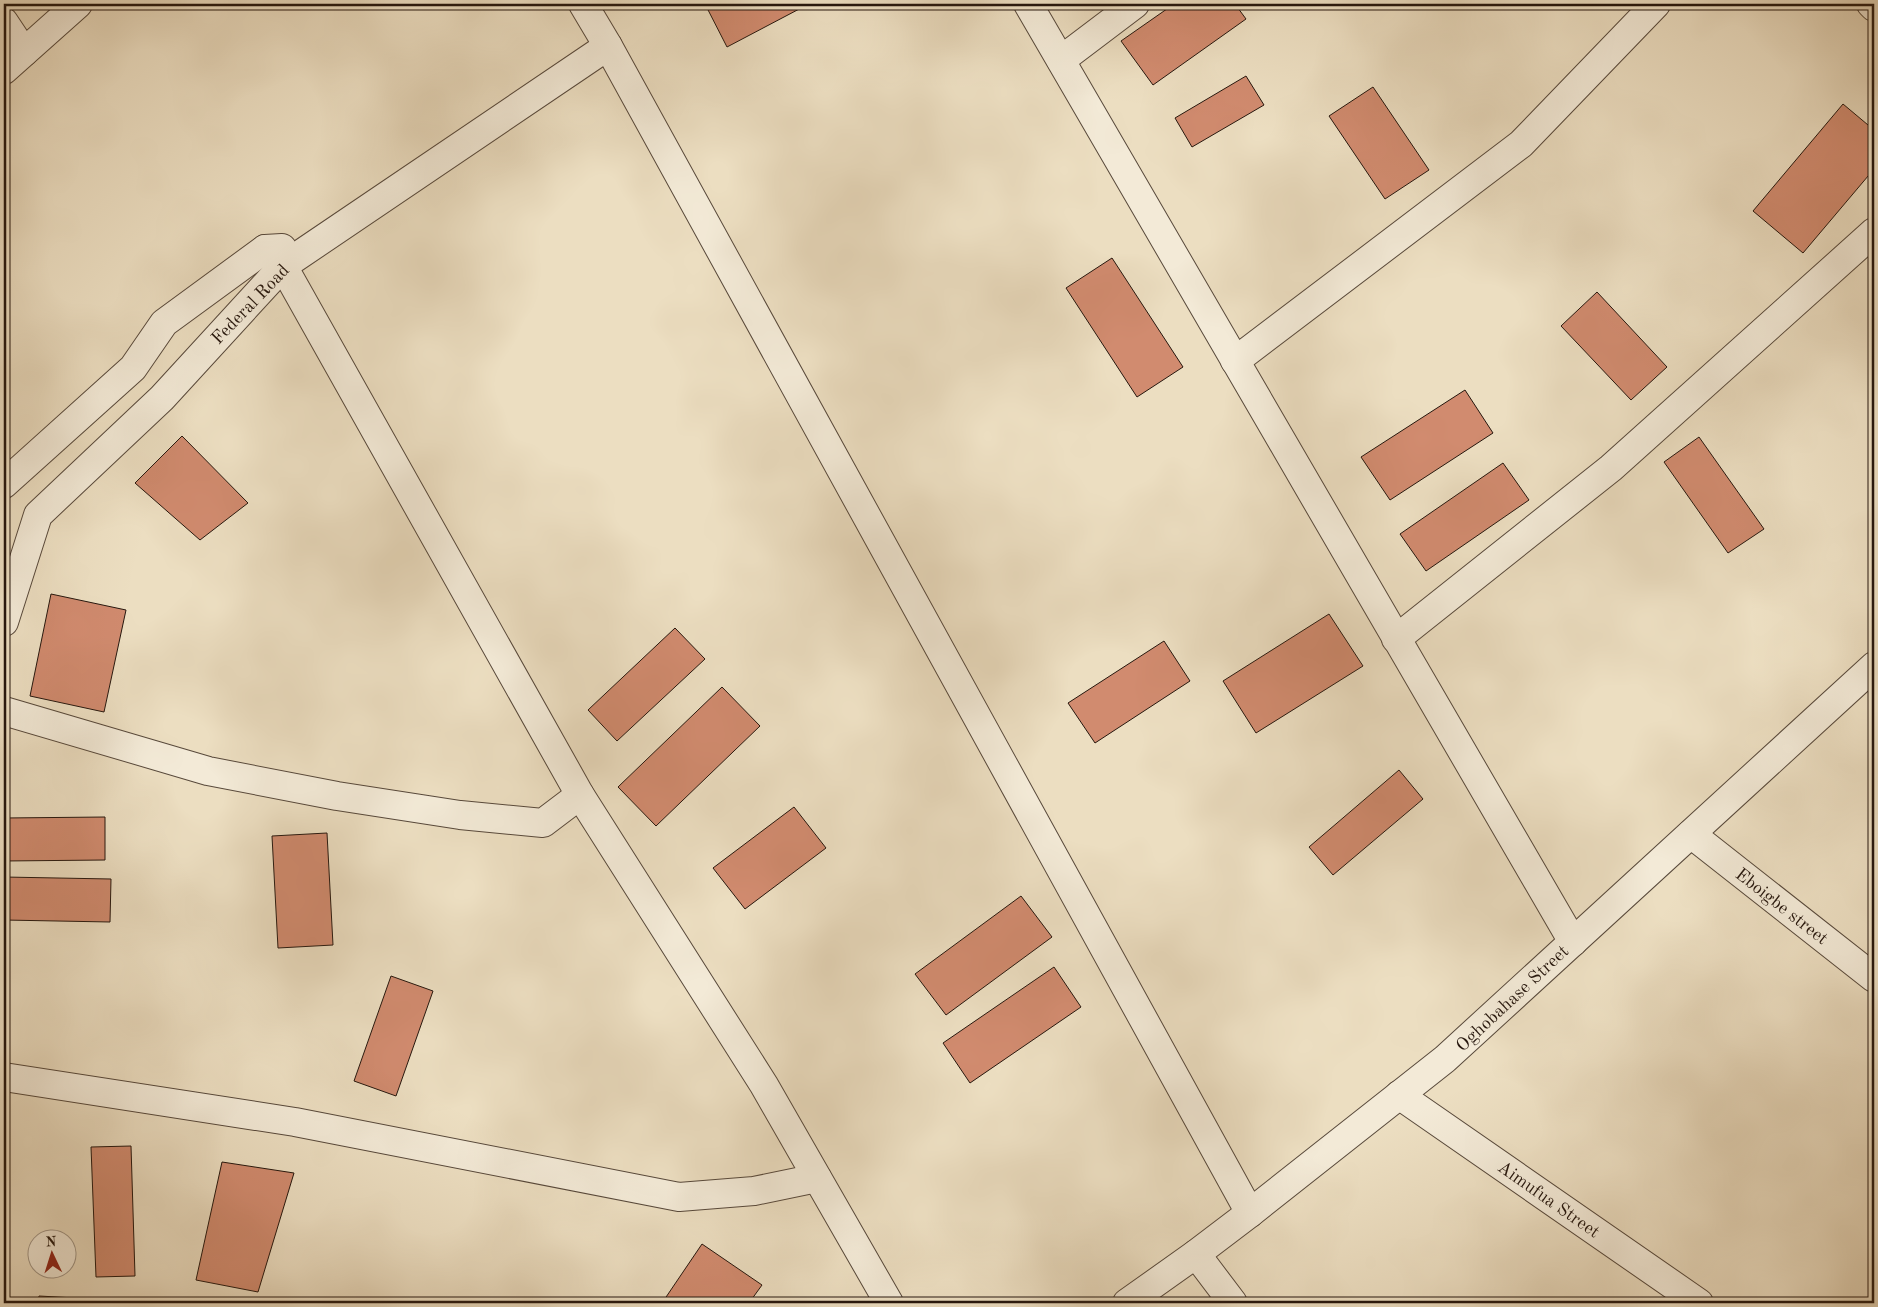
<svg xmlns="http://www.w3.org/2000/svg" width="1878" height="1307" font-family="'Old Standard TT',serif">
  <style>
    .building { fill: #d18b6f; stroke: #26170e }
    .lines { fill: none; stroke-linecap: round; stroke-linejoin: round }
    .minor-casing { stroke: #58493b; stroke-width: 30 }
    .minor { stroke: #f3ead7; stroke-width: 28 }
    .labels { text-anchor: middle; stroke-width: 5; stroke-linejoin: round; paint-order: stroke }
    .street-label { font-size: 18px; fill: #26170e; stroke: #f3ead7 }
  </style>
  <rect width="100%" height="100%" fill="#ecdec1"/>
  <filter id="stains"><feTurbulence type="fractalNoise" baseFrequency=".004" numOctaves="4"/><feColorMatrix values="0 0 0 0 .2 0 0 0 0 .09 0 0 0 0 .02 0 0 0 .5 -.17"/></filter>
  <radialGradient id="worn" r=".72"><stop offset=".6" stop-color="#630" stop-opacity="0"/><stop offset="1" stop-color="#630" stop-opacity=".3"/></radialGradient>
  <g class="building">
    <polygon points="705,4 801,4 803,7 727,47"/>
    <polygon points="1174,4 1235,4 1246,19 1153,85 1121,41"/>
    <polygon points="1246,76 1264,105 1192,147 1175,118"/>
    <polygon points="1373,87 1429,170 1385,199 1329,116"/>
    <polygon points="1843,104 1874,130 1874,169 1803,253 1753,211"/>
    <polygon points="1112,258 1183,367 1137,397 1066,288"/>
    <polygon points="1597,292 1667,367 1631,400 1561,326"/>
    <polygon points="1465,390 1493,433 1390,500 1361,457"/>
    <polygon points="182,436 248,503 200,540 135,483"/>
    <polygon points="1699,437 1764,529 1728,553 1664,462"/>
    <polygon points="1503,463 1529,500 1426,571 1400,534"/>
    <polygon points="51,594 126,610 104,712 30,696"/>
    <polygon points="1329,614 1363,666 1256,733 1223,681"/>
    <polygon points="675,628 705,659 617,741 588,710"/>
    <polygon points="1164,641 1190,681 1095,743 1068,703"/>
    <polygon points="722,687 760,726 656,826 618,787"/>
    <polygon points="1399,770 1423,799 1333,875 1309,847"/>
    <polygon points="794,807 826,848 745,909 713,868"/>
    <polygon points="105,817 105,860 4,861 4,818"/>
    <polygon points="327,833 333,945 278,948 272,836"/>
    <polygon points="4,877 111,879 110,922 4,920"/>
    <polygon points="1021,896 1052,937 946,1015 915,974"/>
    <polygon points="1054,967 1081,1007 970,1083 943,1043"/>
    <polygon points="391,976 433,991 396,1096 354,1081"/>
    <polygon points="131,1146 135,1276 96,1277 91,1147"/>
    <polygon points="222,1162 294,1173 258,1292 196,1280"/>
    <polygon points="702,1244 762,1285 749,1303 662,1303"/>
    <polygon points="39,1296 93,1299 93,1303 38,1303"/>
  </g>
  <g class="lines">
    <defs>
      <g id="minor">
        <polyline points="583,4 608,46 1250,1213"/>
        <polyline points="1028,4 1573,942"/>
        <polyline points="1871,4 1874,7"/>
        <polyline points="4,22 24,52"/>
        <polyline points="1061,60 1135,4"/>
        <polyline points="4,70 78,4"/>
        <polyline points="265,249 283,266 580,795 764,1085 889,1303"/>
        <polyline points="1235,361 1521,144 1656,4"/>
        <polyline points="4,484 133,368 164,323 265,249 282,248"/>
        <polyline points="4,622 38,515 162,398 283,266 608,46"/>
        <polyline points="1396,639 1611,468 1874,232"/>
        <polyline points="4,711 208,771 337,796 460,815 543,823 580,795"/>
        <polyline points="1691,834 1874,978"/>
        <polyline points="4,1077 295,1122 679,1197 754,1191 817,1178"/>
        <polyline points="1399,1095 1699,1303"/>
        <polyline points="1196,1254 1233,1303"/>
        <polyline points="1127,1303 1196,1254 1250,1213 1445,1059 1874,666"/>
      </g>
    </defs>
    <use href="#minor" class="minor-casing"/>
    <use href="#minor" class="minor"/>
  </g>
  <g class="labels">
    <g class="street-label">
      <text transform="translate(250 304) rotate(-46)" y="6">Federal Road</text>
      <text transform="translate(1782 906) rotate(38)" y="6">Eboigbe street</text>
      <text transform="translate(1512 998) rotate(-43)" y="6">Oghobahase Street</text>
      <text transform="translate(1549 1199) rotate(35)" y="6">Aimufua Street</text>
    </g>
  </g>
  <rect width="1878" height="1307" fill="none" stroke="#ecdec1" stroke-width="20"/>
  <rect x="5" y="5" width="1868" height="1297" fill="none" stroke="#26170e" stroke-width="2.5"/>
  <rect x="10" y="10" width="1858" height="1287" fill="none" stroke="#26170e"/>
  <g transform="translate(52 1254) rotate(356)"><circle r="24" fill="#f3ead7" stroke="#a19687"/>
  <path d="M0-4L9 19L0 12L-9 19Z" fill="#8f2418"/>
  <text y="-8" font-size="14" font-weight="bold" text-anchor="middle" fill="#26170e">N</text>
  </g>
  <rect width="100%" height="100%" filter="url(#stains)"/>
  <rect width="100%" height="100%" fill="url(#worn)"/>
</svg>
